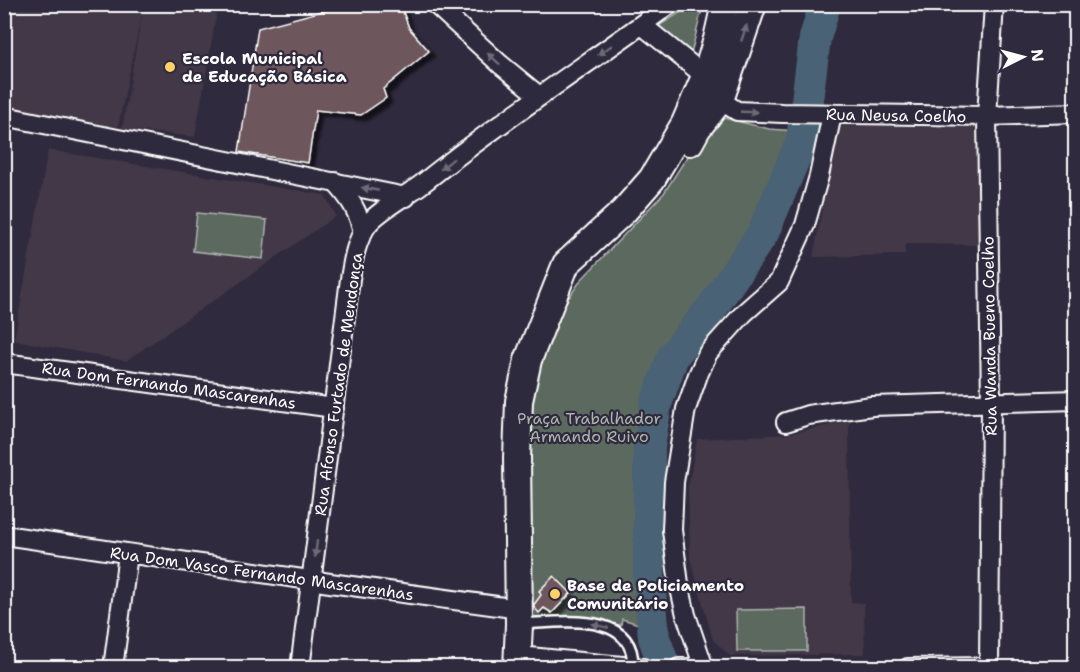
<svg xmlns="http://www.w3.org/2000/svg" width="1080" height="672" font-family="'Shantell Sans',sans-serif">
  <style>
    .built { fill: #423746 }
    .green { fill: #5b695f; stroke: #adb4af; stroke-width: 1.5 }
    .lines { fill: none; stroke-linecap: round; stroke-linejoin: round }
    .river { stroke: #4a6275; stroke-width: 32 }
    .building { fill: #6d565c; stroke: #fff; stroke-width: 1.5; filter: url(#shadow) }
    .lane-casing { stroke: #fff; stroke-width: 14 }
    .street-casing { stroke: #fff; stroke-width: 22 }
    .secondary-casing { stroke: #fff; stroke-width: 30 }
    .lane { stroke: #2f2a3d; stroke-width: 9 }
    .street { stroke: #2f2a3d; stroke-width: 18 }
    .secondary { stroke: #2f2a3d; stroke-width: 26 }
    .oneway { fill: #6d6a77 }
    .poi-dot { fill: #ffd166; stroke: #2f2a3d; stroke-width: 2 }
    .labels { text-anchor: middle; stroke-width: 4.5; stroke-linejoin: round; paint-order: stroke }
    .poi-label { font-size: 16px; font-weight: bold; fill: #fff; stroke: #2f2a3d; text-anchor: start }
    .street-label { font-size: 16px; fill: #fff; stroke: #2f2a3d }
    .park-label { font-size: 16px; fill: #adb4af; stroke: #2f2a3d }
  </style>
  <defs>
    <filter id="shadow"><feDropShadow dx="5.5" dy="5.5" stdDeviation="1.5" flood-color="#0009"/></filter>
  </defs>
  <rect width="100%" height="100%" fill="#2f2a3d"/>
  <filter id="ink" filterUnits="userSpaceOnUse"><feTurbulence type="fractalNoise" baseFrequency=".0167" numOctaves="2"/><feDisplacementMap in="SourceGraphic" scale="12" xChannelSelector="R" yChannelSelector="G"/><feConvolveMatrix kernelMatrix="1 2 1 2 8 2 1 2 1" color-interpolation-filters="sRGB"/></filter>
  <g filter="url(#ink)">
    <g class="built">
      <polygon points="4,5 218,5 195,137 122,129 143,8 118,127 5,107"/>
      <polygon points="838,125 976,127 979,245 905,244 905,255 813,257"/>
      <polygon points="48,150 325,195 336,216 126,361 14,340"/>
      <polygon points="849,421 851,602 864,603 865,654 730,656 713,640 690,558 688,487 697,439 788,434"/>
    </g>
    <g class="green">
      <polygon points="692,5 703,5 691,54 657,27"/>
      <polygon points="724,118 769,129 796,131 757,227 721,274 668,354 653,402 650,441 643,489 639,561 642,625 622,619 621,625 572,619 526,618 526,426 540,362 560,310 581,280 664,193 705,128"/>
      <polygon points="197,213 267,220 263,259 193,251"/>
      <polygon points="807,609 807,651 737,651 736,610"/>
    </g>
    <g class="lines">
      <polyline class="river" points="665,668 654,638 649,579 649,447 656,404 673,356 711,309 763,233 802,140 815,38 825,4"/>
    </g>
    <g class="building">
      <polygon points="349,4 400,4 409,28 429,51 383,89 386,98 361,115 316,110 308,163 239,152 258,28"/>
      <polygon points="554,576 571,593 552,613 544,608 539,613 533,606 541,595 539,591"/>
    </g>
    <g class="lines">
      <defs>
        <path id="lane" d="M 520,624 C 558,623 634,609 633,666"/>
        <g id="street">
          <polyline points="435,4 500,64 539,96"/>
          <polyline points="642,25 705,76"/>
          <polyline points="720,100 737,111 782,113 987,116 1076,113"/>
          <polyline points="4,116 406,197"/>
          <path d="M 335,182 C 350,198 358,211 363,232"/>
          <polyline points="4,363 334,408"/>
          <polyline points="786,422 808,415 872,406 1076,400"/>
          <polyline points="4,535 330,583 519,609"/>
          <polyline points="519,656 643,668"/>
          <polyline points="113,668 128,554"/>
          <path d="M 300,668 L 350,279 C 353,260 356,240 368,224 C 379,210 408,195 423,183 C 503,119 588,64 670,4"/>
          <polyline points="679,668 694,668"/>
          <polyline points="704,668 686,615 679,584 672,530 674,482 686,409 698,375 708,353 744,313 779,282 805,225 819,176 832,114"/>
          <polyline points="908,668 989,667"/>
          <polyline points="989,668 991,403 987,116 994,4"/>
        </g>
        <g id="secondary">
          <polyline points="690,142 697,129 720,100 753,4"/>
          <polyline points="517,668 519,624 517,458 519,401 528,360 566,264 624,211 652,179 685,123 707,72 717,39 725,4"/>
        </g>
      </defs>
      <use href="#lane" class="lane-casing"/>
      <use href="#street" class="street-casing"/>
      <use href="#secondary" class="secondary-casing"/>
      <use href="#lane" class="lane"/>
      <use href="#street" class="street"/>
      <use href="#secondary" class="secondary"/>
    </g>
    <defs><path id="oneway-solid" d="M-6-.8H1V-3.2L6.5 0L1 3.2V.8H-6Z" transform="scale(1.5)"/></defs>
    <g class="oneway">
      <use href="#oneway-solid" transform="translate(744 33) rotate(-71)"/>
      <use href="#oneway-solid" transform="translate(605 50) rotate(146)"/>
      <use href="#oneway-solid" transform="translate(494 59) rotate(-138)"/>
      <use href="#oneway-solid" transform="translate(749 112) rotate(2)"/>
      <use href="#oneway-solid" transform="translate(447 164) rotate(141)"/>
      <use href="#oneway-solid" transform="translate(370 189) rotate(-169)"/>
      <use href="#oneway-solid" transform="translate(316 549) rotate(97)"/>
      <use href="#oneway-solid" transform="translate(600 626) rotate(-167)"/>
    </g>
  </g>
  <g class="poi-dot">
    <circle cx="170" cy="67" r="6"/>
    <circle cx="555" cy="594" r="6"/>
  </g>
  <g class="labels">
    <g class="poi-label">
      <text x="182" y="64">Escola Municipal<tspan x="182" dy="18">de Educação Básica</tspan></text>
      <text x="567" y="591">Base de Policiamento<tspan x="567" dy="18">Comunitário</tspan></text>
    </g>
    <g class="street-label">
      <text transform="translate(896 115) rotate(1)" y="6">Rua Neusa Coelho</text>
      <text transform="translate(989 336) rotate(-91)" y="6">Rua Wanda Bueno Coelho</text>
      <text transform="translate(338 384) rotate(-82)" y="6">Rua Afonso Furtado de Mendonça</text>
      <text transform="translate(169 385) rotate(8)" y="6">Rua Dom Fernando Mascarenhas</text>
      <text transform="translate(262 573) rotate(8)" y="6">Rua Dom Vasco Fernando Mascarenhas</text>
    </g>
    <g class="park-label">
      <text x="589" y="424">Praça Trabalhador<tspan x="589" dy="18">Armando Ruivo</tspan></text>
    </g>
  </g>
  <rect width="1080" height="672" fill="none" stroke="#2f2a3d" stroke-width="24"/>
  <rect x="12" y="12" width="1056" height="648" fill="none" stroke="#fff" stroke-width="2" filter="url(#ink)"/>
  <g transform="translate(1023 57) rotate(84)" stroke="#2f2a3d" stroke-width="4.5" paint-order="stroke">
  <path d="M0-4.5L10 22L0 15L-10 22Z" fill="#ffffff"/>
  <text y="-9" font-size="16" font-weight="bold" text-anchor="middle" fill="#ffffff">N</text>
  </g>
</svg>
